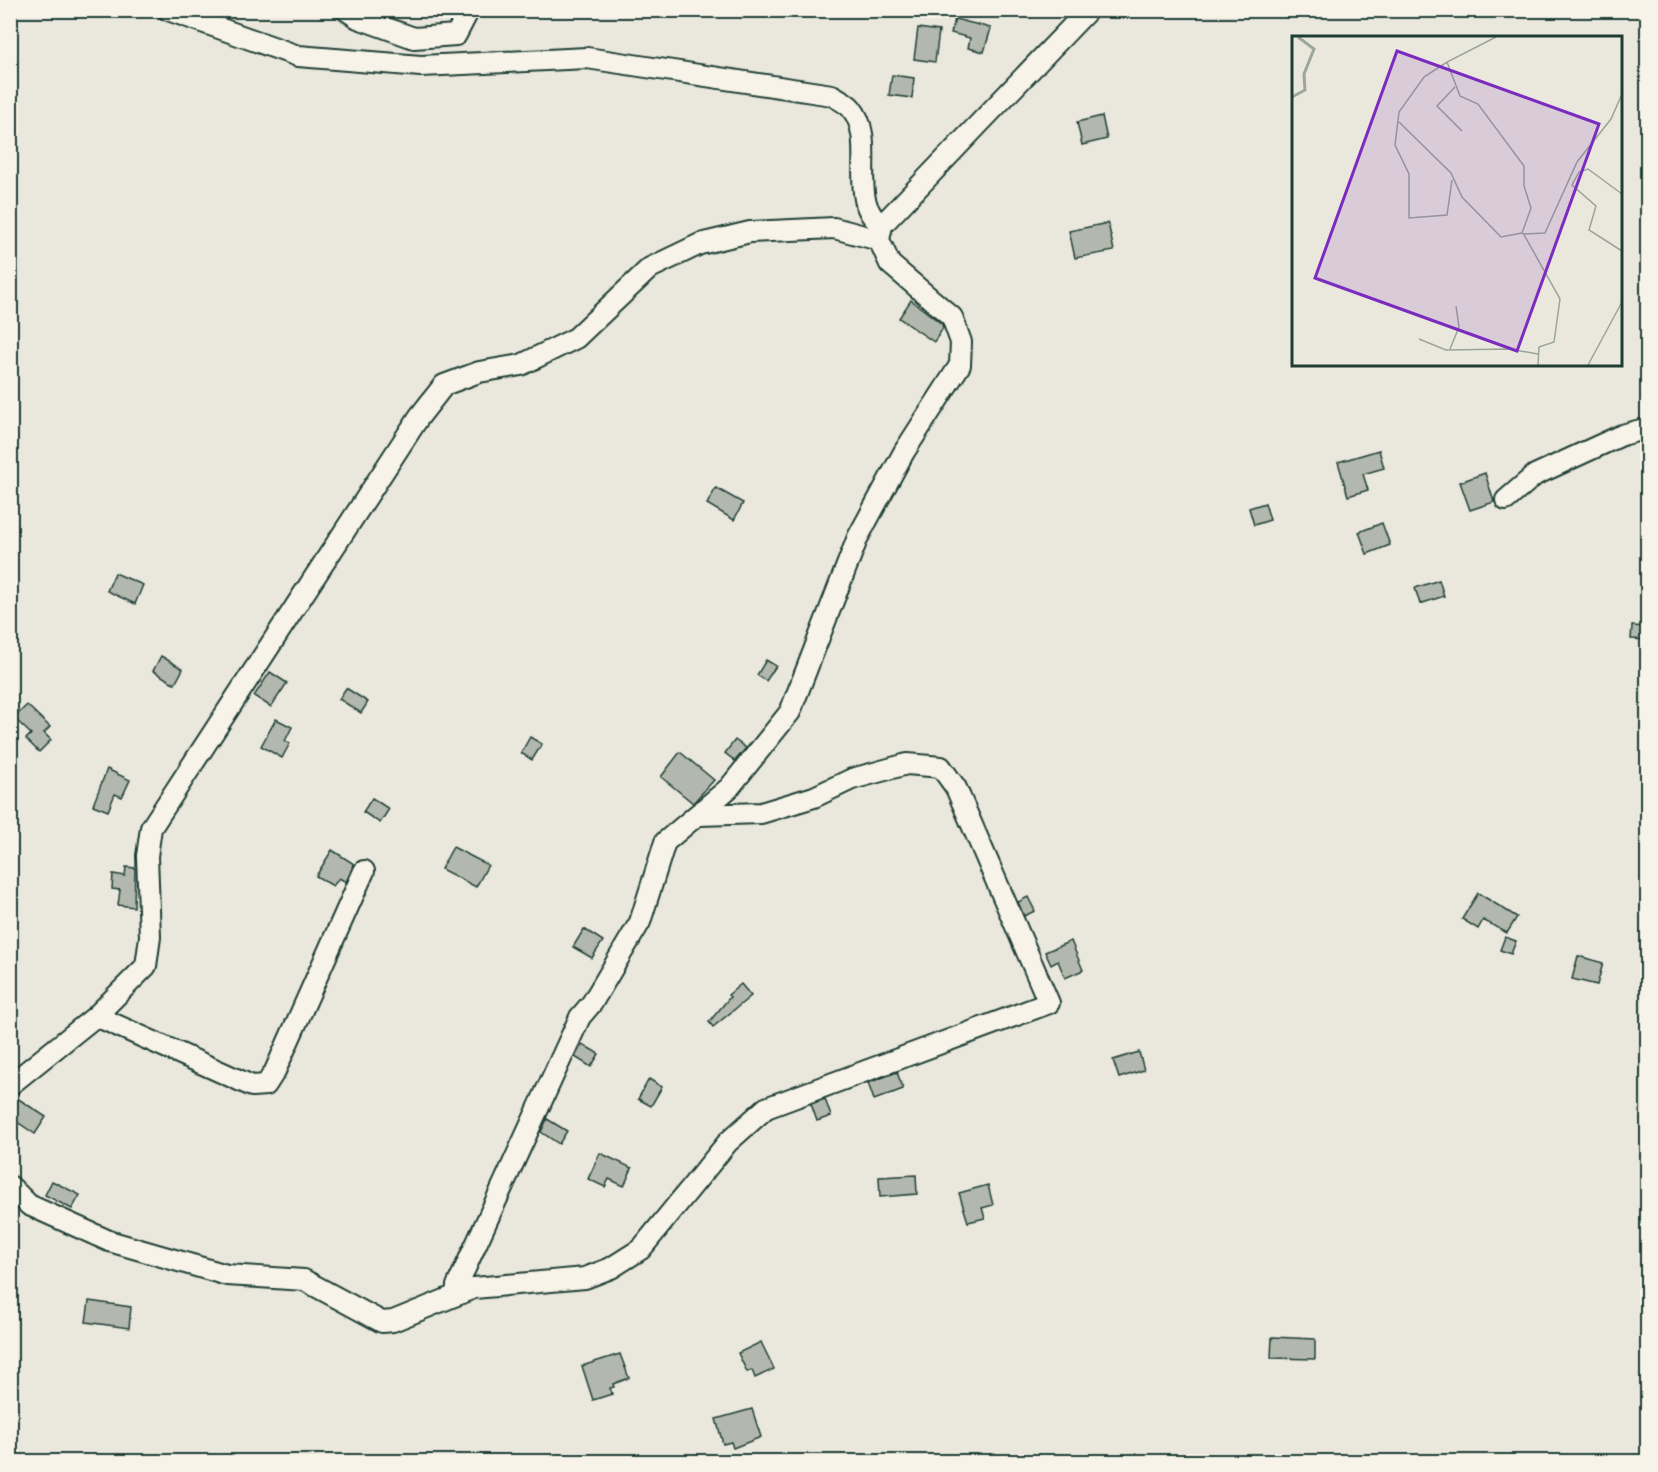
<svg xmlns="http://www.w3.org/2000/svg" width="1658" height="1472" font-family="Kalam,sans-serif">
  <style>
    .building { fill: #b2b8ae; stroke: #1f3d34; stroke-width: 1.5 }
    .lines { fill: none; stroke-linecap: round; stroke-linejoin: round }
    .minor-casing { stroke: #1f3d34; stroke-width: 24 }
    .minor { stroke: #f7f3e8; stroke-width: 20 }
    .inset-river { fill: none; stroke: #9ca69c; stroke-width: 3 }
    .inset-road { fill: none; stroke: #99a499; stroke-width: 1.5 }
    .view { fill: #7b2cbf; fill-opacity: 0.15; stroke: #7b2cbf; stroke-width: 3 }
    .inset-edge { fill: none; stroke: #1f3d34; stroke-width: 3 }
  </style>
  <rect width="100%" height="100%" fill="#eae8dd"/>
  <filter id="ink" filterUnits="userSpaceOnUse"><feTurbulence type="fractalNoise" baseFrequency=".0167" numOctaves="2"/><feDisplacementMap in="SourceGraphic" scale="12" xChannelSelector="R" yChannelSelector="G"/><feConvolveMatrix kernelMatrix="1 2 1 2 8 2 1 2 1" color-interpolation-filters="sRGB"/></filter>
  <g filter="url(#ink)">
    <g class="building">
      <polygon points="955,19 991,28 984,52 968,48 970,38 951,33"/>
      <polygon points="918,28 939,31 935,62 914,59"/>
      <polygon points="892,75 914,78 912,98 889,95"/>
      <polygon points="1102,116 1107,139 1082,145 1077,122"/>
      <polygon points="1108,223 1114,251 1075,258 1069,231"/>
      <polygon points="911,300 942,324 943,328 934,342 899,318"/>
      <polygon points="1379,450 1384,468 1363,474 1368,490 1348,496 1338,462"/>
      <polygon points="1485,473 1494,502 1470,510 1460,482"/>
      <polygon points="716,488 743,503 734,520 707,504"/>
      <polygon points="1265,503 1270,520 1254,525 1249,508"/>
      <polygon points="1382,523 1390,545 1367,554 1359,532"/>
      <polygon points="115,573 143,585 135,604 107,591"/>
      <polygon points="1439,580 1444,596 1420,604 1415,588"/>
      <polygon points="1632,626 1647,627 1647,640 1631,639"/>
      <polygon points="161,656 183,669 175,684 153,671"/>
      <polygon points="766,660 776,666 766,681 757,675"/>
      <polygon points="270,672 287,683 271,707 254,696"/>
      <polygon points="346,688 368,702 361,713 339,699"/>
      <polygon points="27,705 50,727 44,733 51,740 39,752 26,739 31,734 14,718"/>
      <polygon points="276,719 292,727 285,741 290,743 282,758 261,746"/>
      <polygon points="530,737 542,744 532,760 521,753"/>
      <polygon points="735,740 746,748 735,761 725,753"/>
      <polygon points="680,752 714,780 693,803 661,777"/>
      <polygon points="107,769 130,780 122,797 115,794 108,811 93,805"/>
      <polygon points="372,798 389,809 380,823 363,812"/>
      <polygon points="453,847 488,865 476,887 441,869"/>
      <polygon points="332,850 354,864 346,882 339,878 333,886 316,876"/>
      <polygon points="126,867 135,868 134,907 118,905 120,890 112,889 113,874 125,876"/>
      <polygon points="1478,893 1517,917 1507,933 1483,920 1478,929 1462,919"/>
      <polygon points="1028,897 1035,911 1024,916 1018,902"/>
      <polygon points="584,929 603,941 592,958 573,947"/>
      <polygon points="1505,937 1516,941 1511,954 1500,950"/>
      <polygon points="1071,941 1083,970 1065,978 1058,961 1051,965 1045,952"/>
      <polygon points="1578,956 1603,963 1597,985 1572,979"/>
      <polygon points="741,984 751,996 713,1027 709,1022 730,997 728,995"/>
      <polygon points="582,1044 599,1054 591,1067 575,1057"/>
      <polygon points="1139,1052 1144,1070 1119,1078 1113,1060"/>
      <polygon points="897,1072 903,1089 874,1100 868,1083"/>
      <polygon points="649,1079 662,1087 651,1106 638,1099"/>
      <polygon points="14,1096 46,1117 35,1134 10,1117 10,1097"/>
      <polygon points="825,1099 831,1116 817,1121 811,1104"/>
      <polygon points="547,1119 567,1131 559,1144 541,1132"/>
      <polygon points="600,1153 632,1168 624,1186 609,1179 605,1187 588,1179"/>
      <polygon points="916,1175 917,1194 880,1197 879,1177"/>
      <polygon points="52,1181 80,1195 72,1209 45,1195"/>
      <polygon points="988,1185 993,1205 982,1208 985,1218 968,1222 959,1193"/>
      <polygon points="89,1301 131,1307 129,1328 86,1322"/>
      <polygon points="1272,1337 1315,1339 1315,1359 1271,1358"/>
      <polygon points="761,1342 774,1369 755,1378 752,1370 747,1372 738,1353"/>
      <polygon points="620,1354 629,1378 613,1384 614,1387 610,1388 612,1394 593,1400 582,1366"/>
      <polygon points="752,1409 761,1437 733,1448 731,1442 723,1444 716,1419"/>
    </g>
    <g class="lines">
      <defs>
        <g id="minor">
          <path d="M 168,10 L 298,56 L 421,66 L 587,58 L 832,95 C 838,99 847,103 851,108 C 879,141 845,201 882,225"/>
          <polyline points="346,10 358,18 414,38 456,35 469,10"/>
          <polyline points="1506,500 1535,475 1622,435 1648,428"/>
          <polyline points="96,1016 252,1086 266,1085 275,1071 364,871"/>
          <polyline points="10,1085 96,1016 146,966 150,937 147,856 151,828 419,417 444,385 479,372 521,365 576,338 650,268 700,244 750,232 834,228 879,240"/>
          <polyline points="10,1186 29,1205 109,1241 227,1275 304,1280 382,1322 393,1321 474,1288 585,1278 611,1268 641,1249 728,1142 766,1108 1049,1003 956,788 941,767 907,764 852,779 814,797 761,813 700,815"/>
          <polyline points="456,1295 457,1286 580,1017 592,1003 640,922 665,842 729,788 790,712 858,537 904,452 960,365 961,342 952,317 890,264 879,240 882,225 1088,10"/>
        </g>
      </defs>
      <use href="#minor" class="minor-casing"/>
      <use href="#minor" class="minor"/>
    </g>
  </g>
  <g transform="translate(1292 36)">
    <rect width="330" height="330" fill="#eae8dd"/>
    <path class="inset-river" d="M 0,61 L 13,54 L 12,38 L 22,13 L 6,1"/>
    <path class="inset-road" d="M 155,26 L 132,41 L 107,76 L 103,109 L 117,138 L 117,182 L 155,179 L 160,144M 163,51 L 145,70 L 170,95M 107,86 L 159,137 L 170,161 L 209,201 L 230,197 L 239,172 L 232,150 L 232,130 L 186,68 L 168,60 L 155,26 L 204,1M 330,158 L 296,133 L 287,136 L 280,149 L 304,170 L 297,194 L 330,215M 231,197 L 268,263 L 262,306 L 247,311 L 246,329M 232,198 L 253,197 L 285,126 L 319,83 L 330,58M 127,303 L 154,314 L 217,313 L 246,318M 158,313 L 167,291 L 164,270M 296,329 L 330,266"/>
    <path class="view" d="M 105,15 L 307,88 L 225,315 L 23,242 Z"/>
    <rect width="330" height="330" class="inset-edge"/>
  </g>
  <rect width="1658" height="1472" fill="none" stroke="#f7f3e8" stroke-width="36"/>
  <rect x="18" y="18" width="1622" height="1436" fill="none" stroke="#1f3d34" stroke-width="2" filter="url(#ink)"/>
</svg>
